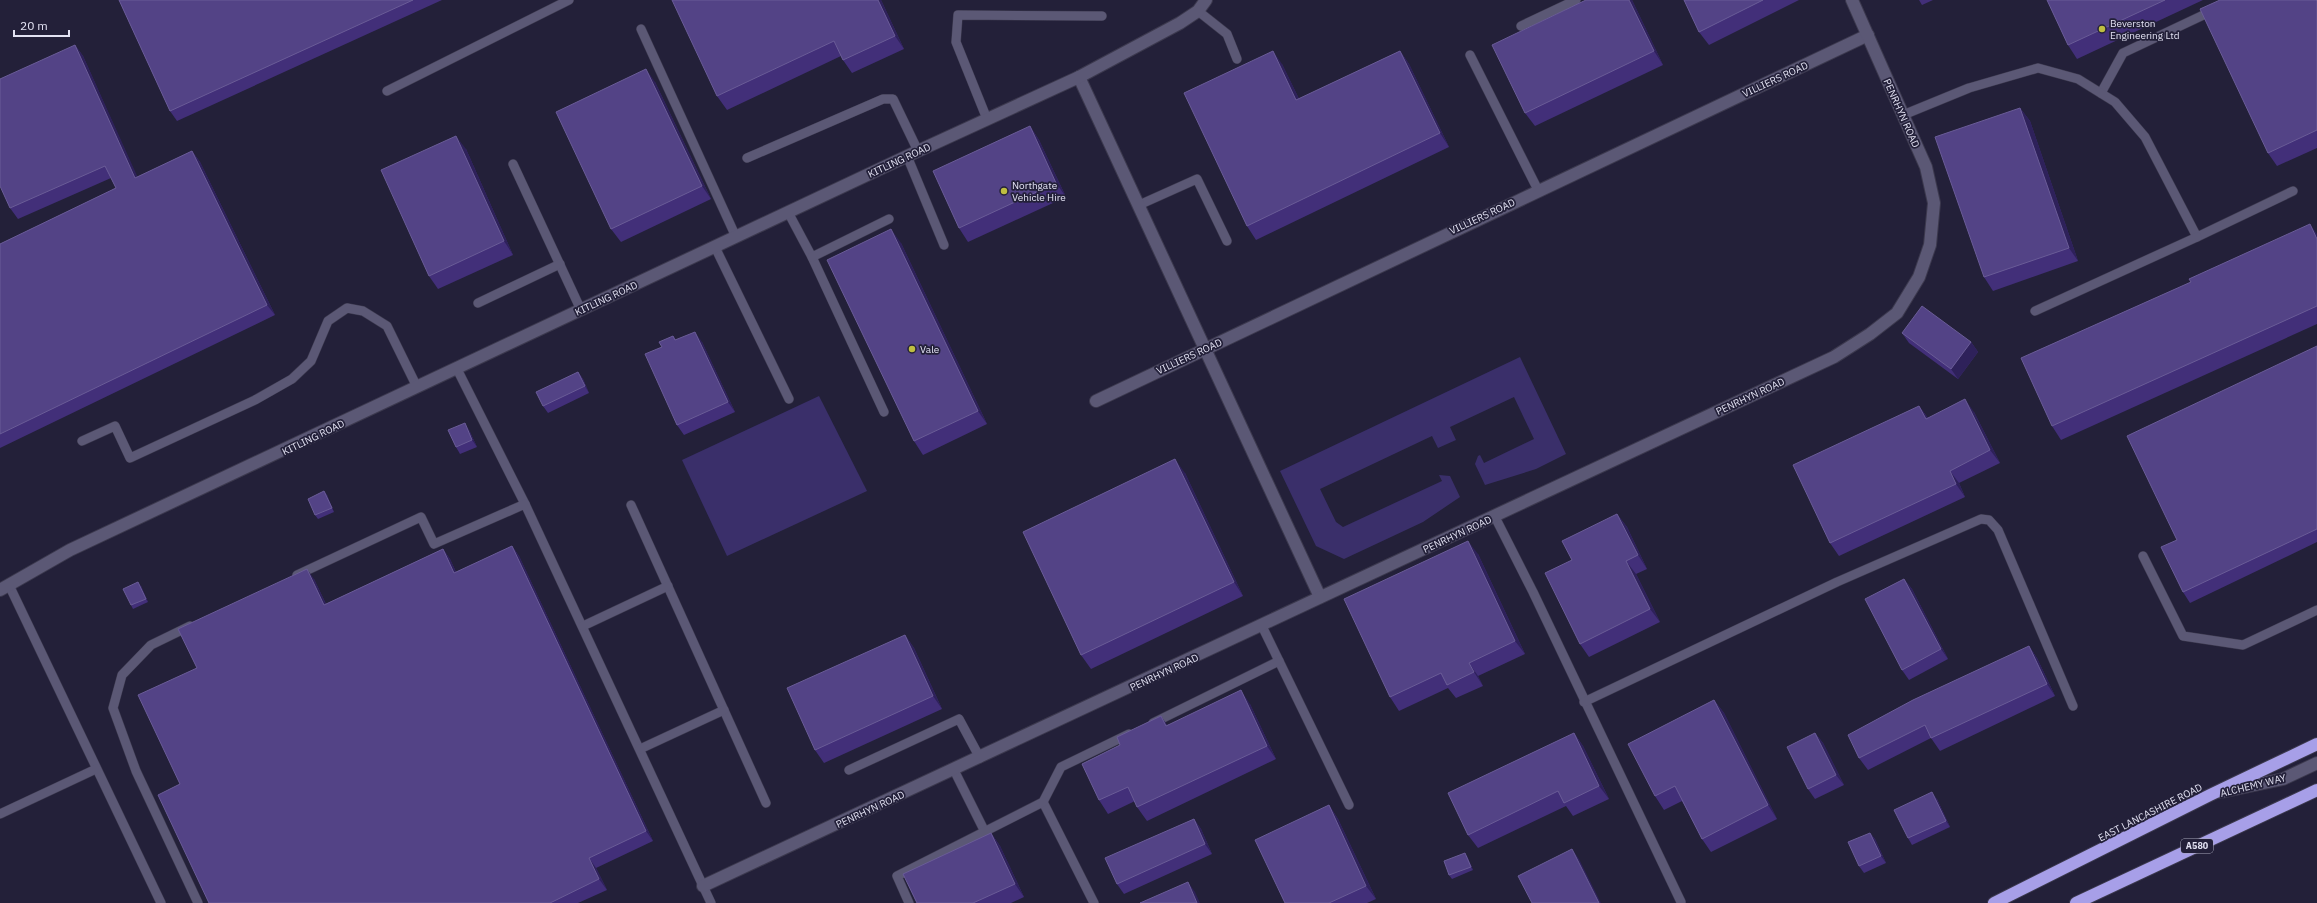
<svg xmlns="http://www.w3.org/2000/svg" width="2317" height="903" font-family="'IBM Plex Sans',sans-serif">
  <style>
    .green { fill: #3a2f6a }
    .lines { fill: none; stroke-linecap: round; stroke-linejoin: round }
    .lane-casing { stroke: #3c394e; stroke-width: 10 }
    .street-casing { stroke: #3c394e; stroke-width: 14 }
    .highway-casing { stroke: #3c394e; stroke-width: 14 }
    .lane { stroke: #5b5875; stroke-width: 9 }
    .street { stroke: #5b5875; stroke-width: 12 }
    .highway { stroke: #a79fe8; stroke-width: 12 }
    .wall { fill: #422f79 }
    .shaded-wall { fill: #2e215a }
    .building { fill: #534386; stroke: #6a5c97 }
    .poi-dot { fill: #bfbe41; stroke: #232039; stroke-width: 1.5 }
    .labels { text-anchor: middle; stroke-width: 3.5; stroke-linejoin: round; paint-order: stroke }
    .shield { fill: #232039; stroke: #a9a8bb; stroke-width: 1 }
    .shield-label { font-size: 9px; font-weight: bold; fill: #e3e2f3 }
    .poi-label { font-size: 10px; fill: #e3e2f3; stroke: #232039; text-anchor: start }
    .street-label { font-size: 10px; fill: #e3e2f3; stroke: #232039 }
  </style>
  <rect width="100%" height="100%" fill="#232039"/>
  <g class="green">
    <polygon points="1520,357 1566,454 1536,469 1485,485 1475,464 1478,456 1480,455 1484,463 1534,439 1514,397 1450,427 1456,440 1438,448 1432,436 1320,489 1336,522 1343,527 1442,481 1439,475 1450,476 1460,497 1423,522 1344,559 1316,546 1280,471"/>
    <polygon points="819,396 867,491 727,556 682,460"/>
  </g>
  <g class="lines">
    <defs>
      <g id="lane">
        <polyline points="1198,11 1227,34 1237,59"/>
        <polyline points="1521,26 1576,0"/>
        <polyline points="641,29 736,237"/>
        <polyline points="1470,55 1538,190"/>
        <polyline points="387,91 569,0"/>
        <polyline points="2101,93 2123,53 2214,10"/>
        <polyline points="1903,115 1969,88 2038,68 2078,79 2115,102 2145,137 2197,237 2293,191"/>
        <polyline points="987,119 956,42 958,15 1102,16"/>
        <polyline points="907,156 944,245"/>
        <polyline points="747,158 883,99 893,99 918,151"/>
        <polyline points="513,164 581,310"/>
        <polyline points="1139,205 1197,179 1227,241"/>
        <polyline points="788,212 812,257 884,412"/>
        <polyline points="715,247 789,399"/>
        <polyline points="812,257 889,219"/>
        <polyline points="478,303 560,264"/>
        <polyline points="2035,311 2197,237"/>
        <polyline points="457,369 525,504"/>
        <polyline points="82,441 115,426 130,458 255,400 292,379 311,361 328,321 347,308 363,311 387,326 417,387"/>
        <polyline points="631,505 766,803"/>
        <polyline points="1495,517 1533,592 1681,902"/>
        <polyline points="2143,556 2183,636 2243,645 2317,610"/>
        <polyline points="297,575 421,517 434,544 525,504 711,903"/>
        <polyline points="9,585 161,903"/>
        <polyline points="190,626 151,645 122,675 113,708 136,771 198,903"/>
        <polyline points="583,626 668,586"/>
        <polyline points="1262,626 1349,805"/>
        <polyline points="1584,702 1837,582 1981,519 1989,520 1998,530 2073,706"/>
        <polyline points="1153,723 1279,661"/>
        <polyline points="640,749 724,710"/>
        <polyline points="849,770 959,719 980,758"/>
        <polyline points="954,770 985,832"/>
        <polyline points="1043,802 1094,903"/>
        <polyline points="0,814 96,769"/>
        <polyline points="909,903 897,876 1043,802 1061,767 1129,734"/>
      </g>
      <g id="street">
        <polyline points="1079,77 1320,597"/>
        <polyline points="1096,401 1868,35"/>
        <polyline points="0,590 70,550 918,151 1079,77 1180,23 1198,11 1206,0"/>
        <polyline points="2221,792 2283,779 2317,763"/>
        <polyline points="703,886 1834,357 1870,334 1897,313 1919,277 1930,245 1934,203 1926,167 1852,0"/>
      </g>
      <g id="highway">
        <polyline points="1994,903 2210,795 2317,744"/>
        <polyline points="2076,903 2317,790"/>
      </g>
    </defs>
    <use href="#lane" class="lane-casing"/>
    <use href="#street" class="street-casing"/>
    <use href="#highway" class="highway-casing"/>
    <use href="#lane" class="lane"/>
    <use href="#street" class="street"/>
    <use href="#highway" class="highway"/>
  </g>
  <g class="wall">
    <polygon points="119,0 442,0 177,121 170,111"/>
    <polygon points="881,0 904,49 852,73 843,60 841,56 727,110 717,96"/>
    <polygon points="1632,0 1663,65 1535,126 1525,113"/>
    <polygon points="1684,0 1799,0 1709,45 1699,32"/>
    <polygon points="1919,0 1933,0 1922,5"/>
    <polygon points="2047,0 2203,0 2077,59 2068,45"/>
    <polygon points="2317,0 2317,148 2277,166 2268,153"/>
    <polygon points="75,45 83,56 137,177 192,151 200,162 275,315 0,448 0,244 116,188 111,178 18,219 10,208"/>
    <polygon points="1400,51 1409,64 1449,147 1256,240 1247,226 1282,64 1299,99"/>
    <polygon points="655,82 711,199 621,242 611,229"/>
    <polygon points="2020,108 2030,121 2078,261 1993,291 1984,277"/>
    <polygon points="1030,126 1039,140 1066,197 968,242 959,228"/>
    <polygon points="466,149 513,255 438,289 429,276"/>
    <polygon points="2317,234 2317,324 2061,440 2052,426"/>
    <polygon points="901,243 987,424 923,455 914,441"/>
    <polygon points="1902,333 1971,342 1978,352 1958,379 1909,343"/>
    <polygon points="673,336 676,340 702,342 735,412 684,435 677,425 662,347"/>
    <polygon points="2317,346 2317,542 2190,603 2183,592 2177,540"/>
    <polygon points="578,372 583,379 589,393 548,413 543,406"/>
    <polygon points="1919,406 1928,418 1974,412 2000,463 1959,483 1965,497 1839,556 1830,543"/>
    <polygon points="469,430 477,447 460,454 456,447"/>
    <polygon points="1185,473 1243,596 1091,669 1081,655"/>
    <polygon points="324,491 327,495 334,512 318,519 315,515"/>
    <polygon points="1617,514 1627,527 1647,569 1636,574 1660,622 1589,657 1580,644 1572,560"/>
    <polygon points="512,546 519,556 653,841 596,868 607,890 578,903 209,903 180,784 197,668 314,579 326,604 443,549 450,559 456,572"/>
    <polygon points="1478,554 1525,654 1478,676 1483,686 1456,698 1448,688 1399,711 1390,697"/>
    <polygon points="1904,579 1912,589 1948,659 1909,680 1902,670"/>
    <polygon points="141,586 148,602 133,609 131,605"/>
    <polygon points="905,635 914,648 942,709 824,763 815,750"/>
    <polygon points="2029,646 2037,658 2055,696 1940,751 1931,738 1868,770 1859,758"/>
    <polygon points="1714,700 1724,713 1777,819 1711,852 1702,839 1682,801 1664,810 1655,796"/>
    <polygon points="1250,704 1276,759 1147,821 1137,807 1135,801 1108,814 1099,800 1120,745 1161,716 1167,725"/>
    <polygon points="1574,733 1583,746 1609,799 1573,816 1566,806 1478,848 1468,835"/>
    <polygon points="1815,733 1823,743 1844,785 1815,799 1808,789"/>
    <polygon points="1937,799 1950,827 1912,845 1908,838"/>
    <polygon points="1329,805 1338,819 1376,899 1367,903 1285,903"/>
    <polygon points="1194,819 1201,829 1212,854 1124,894 1117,884"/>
    <polygon points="991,833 1000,846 1024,897 1011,903 917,903"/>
    <polygon points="1870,833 1875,839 1886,863 1864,873 1859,866"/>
    <polygon points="1467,856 1473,870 1452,879 1449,875"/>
  </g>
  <g class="shaded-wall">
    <polygon points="878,0 881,0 904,49 895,36"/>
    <polygon points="1629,0 1632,0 1663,65 1654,51"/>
    <polygon points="75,45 83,56 143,189 135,178"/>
    <polygon points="1273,51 1282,64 1306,113 1296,100"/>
    <polygon points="1400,51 1409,64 1449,147 1440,133"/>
    <polygon points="646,69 655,82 711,199 702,186"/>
    <polygon points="2020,108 2030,121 2078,261 2069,248"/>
    <polygon points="1030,126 1039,140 1066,197 1056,183"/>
    <polygon points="456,136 466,149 513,255 504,241"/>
    <polygon points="192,151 200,162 275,315 267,305"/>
    <polygon points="2310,224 2317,234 2317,239"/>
    <polygon points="891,229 901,243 987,424 978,411"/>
    <polygon points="695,332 702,342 735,412 728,402"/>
    <polygon points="1971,342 1978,352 1958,379 1951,369"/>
    <polygon points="578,372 583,379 589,393 585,386"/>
    <polygon points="1965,399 1974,412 2000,463 1990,450"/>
    <polygon points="1919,406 1928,418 1926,419"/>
    <polygon points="465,423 469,430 477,447 472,440"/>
    <polygon points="1175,459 1185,473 1243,596 1234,582"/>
    <polygon points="1950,471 1959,483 1965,497 1956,484"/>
    <polygon points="324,491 327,495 334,512 332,508"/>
    <polygon points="1617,514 1627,527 1647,569 1638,555"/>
    <polygon points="1468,541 1478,554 1525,654 1515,641"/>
    <polygon points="512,546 519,556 653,841 646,831"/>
    <polygon points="443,549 450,559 461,583 454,573"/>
    <polygon points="1626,561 1636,574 1660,622 1650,609"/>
    <polygon points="307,569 314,579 331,615 324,605"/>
    <polygon points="1904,579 1912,589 1948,659 1941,649"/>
    <polygon points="138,582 141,586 148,602 146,599"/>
    <polygon points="905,635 914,648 942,709 933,696"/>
    <polygon points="2029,646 2037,658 2055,696 2047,684"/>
    <polygon points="1469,663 1478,676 1483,686 1474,672"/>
    <polygon points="1241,690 1250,704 1276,759 1267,746"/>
    <polygon points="1714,700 1724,713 1777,819 1768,805"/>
    <polygon points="1161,716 1170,730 1166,726"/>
    <polygon points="1574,733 1583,746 1609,799 1599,786"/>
    <polygon points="1815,733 1823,743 1844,785 1836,775"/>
    <polygon points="1932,792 1937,799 1950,827 1946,821"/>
    <polygon points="1329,805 1338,819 1376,899 1366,886"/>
    <polygon points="1194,819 1201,829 1212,854 1205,844"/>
    <polygon points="991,833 1000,846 1024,897 1015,884"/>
    <polygon points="1870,833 1875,839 1886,863 1881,856"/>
    <polygon points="1572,849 1579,859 1601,903 1599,903"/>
    <polygon points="1465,853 1467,856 1473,870 1471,867"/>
    <polygon points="589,858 596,868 607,890 599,879"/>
    <polygon points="1188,882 1195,892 1200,903 1197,903"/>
  </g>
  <g class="building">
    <polygon points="119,0 413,0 170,111"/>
    <polygon points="672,0 878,0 895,36 843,60 834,41 717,96"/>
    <polygon points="1586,0 1629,0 1654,51 1525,113 1492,45"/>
    <polygon points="1684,0 1763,0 1699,32"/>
    <polygon points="2047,0 2165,0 2068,45"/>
    <polygon points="2220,0 2316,0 2317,1 2317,130 2268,153 2200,9"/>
    <polygon points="75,45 135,178 192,151 267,305 0,434 0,244 116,188 105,166 10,208 0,186 0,79"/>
    <polygon points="1273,51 1296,100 1400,51 1440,133 1247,226 1184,93"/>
    <polygon points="646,69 702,186 611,229 556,112"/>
    <polygon points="2020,108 2069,248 1984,277 1935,137"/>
    <polygon points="1030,126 1056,183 959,228 933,171"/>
    <polygon points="456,136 504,241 429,276 381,170"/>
    <polygon points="2310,224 2317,239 2317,306 2052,426 2021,358 2191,282 2189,279"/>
    <polygon points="891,229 978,411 914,441 827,260"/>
    <polygon points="1922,306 1971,342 1951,369 1902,333"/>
    <polygon points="695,332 728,402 677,425 645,354 662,347 659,342 673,336 675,340"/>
    <polygon points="2317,346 2317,529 2183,592 2161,547 2177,540 2127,436"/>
    <polygon points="578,372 585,386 543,406 536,392"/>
    <polygon points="1965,399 1990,450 1950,471 1956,484 1830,543 1793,465 1919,406 1926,419"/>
    <polygon points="465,423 472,440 456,447 448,430"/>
    <polygon points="1175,459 1234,582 1081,655 1023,532"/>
    <polygon points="324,491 332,508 315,515 308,499"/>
    <polygon points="1617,514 1638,555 1626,561 1650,609 1580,644 1545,573 1572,560 1562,541"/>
    <polygon points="1468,541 1515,641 1469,663 1474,672 1447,685 1441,673 1390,697 1344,599"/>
    <polygon points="512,546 646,831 589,858 599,879 550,903 209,903 158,795 180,784 138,695 197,668 178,629 307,569 324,605 443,549 454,573"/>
    <polygon points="1904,579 1941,649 1902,670 1865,599"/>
    <polygon points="138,582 146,599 131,605 123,589"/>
    <polygon points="905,635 933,696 815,750 787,688"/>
    <polygon points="2029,646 2047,684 1931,738 1925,725 1859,758 1848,735 1913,700"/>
    <polygon points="1241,690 1267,746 1137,807 1128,787 1099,800 1082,764 1120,745 1117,737 1161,716 1166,726"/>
    <polygon points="1714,700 1768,805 1702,839 1675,786 1655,796 1628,744"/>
    <polygon points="1574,733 1599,786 1564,803 1558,791 1468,835 1448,793"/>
    <polygon points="1815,733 1836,775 1808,789 1787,747"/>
    <polygon points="1932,792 1946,821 1908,838 1894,810"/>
    <polygon points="1329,805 1366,886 1329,903 1285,903 1255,840"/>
    <polygon points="1194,819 1205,844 1117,884 1105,858"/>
    <polygon points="991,833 1015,884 973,903 917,903 903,874"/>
    <polygon points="1870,833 1881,856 1859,866 1848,842"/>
    <polygon points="1572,849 1599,903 1532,903 1518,876"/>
    <polygon points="1465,853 1471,867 1449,875 1444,861"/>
    <polygon points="1188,882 1197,903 1140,903"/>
  </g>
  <g class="poi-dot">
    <circle cx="2102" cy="29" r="4"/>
    <circle cx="1004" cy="191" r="4"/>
    <circle cx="912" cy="349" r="4"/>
  </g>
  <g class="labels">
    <rect class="shield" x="2181" y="839" width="32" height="14" rx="3"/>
    <g class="shield-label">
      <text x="2197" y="849">A580</text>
    </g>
    <g class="poi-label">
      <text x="2110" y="27">Beverston<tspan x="2110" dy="12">Engineering Ltd</tspan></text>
      <text x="1012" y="189">Northgate<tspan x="1012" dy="12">Vehicle Hire</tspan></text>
      <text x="920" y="353">Vale</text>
    </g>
    <g class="street-label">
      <text transform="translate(1775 79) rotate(-25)" y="4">VILLIERS ROAD</text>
      <text transform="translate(1902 113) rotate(66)" y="4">PENRHYN ROAD</text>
      <text transform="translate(899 160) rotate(-25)" y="4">KITLING ROAD</text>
      <text transform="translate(1482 216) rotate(-25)" y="4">VILLIERS ROAD</text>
      <text transform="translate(606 298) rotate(-25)" y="4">KITLING ROAD</text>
      <text transform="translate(1189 356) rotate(-25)" y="4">VILLIERS ROAD</text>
      <text transform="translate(1750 396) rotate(-25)" y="4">PENRHYN ROAD</text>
      <text transform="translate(313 437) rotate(-26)" y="4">KITLING ROAD</text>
      <text transform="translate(1457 534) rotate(-25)" y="4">PENRHYN ROAD</text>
      <text transform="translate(1164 672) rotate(-25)" y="4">PENRHYN ROAD</text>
      <text transform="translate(2253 785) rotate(-14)" y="4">ALCHEMY WAY</text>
      <text transform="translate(870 809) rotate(-25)" y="4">PENRHYN ROAD</text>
      <text transform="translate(2150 812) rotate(-27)" y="4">EAST LANCASHIRE ROAD</text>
    </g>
  </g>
  <path d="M14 30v6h55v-6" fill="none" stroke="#e3e2f3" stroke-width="2"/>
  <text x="20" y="30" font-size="12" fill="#e3e2f3" stroke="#232039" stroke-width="3" paint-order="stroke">20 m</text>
</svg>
